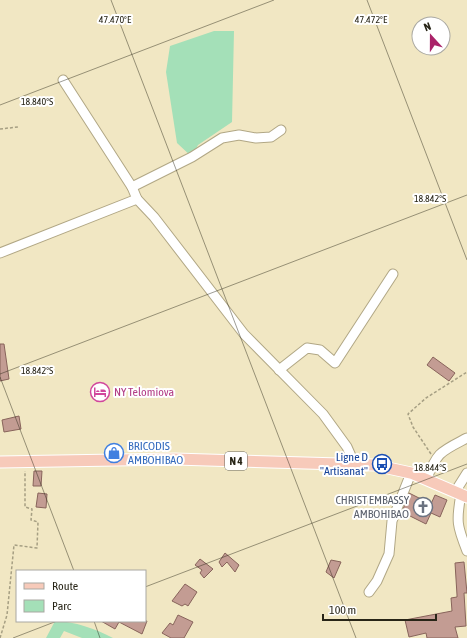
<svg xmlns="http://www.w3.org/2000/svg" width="467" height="638" font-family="'Asap Condensed',sans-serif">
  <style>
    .green { fill: #a4e0b8 }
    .building { fill: #c39c93; stroke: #88645b }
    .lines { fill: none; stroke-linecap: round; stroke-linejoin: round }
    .minor-casing { stroke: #b1a785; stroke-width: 11 }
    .major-casing { stroke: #fff; stroke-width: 13 }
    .path { stroke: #a69f83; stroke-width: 1.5; stroke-dasharray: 3 2; stroke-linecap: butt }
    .minor { stroke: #fff; stroke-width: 9 }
    .major { stroke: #f7caba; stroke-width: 11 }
    .ticks { fill: none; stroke: #282517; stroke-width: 1; stroke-opacity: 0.45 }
    .labels { text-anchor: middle; stroke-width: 4; stroke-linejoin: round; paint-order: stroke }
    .shield { fill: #fff; stroke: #68665d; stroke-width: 1 }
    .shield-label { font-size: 11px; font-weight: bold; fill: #282517 }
    .hotel-label { font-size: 12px; fill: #b23c85; stroke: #fff; text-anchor: start }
    .shop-label { font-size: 12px; fill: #366cbe; stroke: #fff; text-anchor: start }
    .transit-label { font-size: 12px; fill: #164399; stroke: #fff; text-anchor: end }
    .worship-label { font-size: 12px; fill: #5b616d; stroke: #fff; text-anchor: end }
    .ticks-label { font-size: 10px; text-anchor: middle; fill: #282517; stroke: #fff; stroke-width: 4; stroke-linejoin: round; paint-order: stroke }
  </style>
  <rect width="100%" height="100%" fill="#f1e7c3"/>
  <g class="green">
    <polygon points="214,31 234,31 232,122 198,145 192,157 177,143 166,72 170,46"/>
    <path d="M 55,621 C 74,621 96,629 113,638 L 82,638 L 64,631 L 60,638 L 46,638 Z"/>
  </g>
  <g class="building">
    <polygon points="0,344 4,344 9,379 0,381"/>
    <polygon points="433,357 455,373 449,381 427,365"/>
    <polygon points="19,416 21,429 4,432 2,420"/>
    <polygon points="34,471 42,471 41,486 33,486"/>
    <polygon points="38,493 47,494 46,508 36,507"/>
    <polygon points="409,493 431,504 435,495 447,500 440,517 431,513 426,524 402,512"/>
    <polygon points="225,553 239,565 235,572 227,562 222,567 219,562"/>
    <polygon points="200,559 213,569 204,578 200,573 202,570 195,565"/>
    <polygon points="331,560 341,562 334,578 326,572"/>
    <polygon points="464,562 467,593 464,593 466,626 455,627 458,638 427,638 426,633 409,637 405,620 452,611 451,598 457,597 457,595 455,563"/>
    <polygon points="185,584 197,592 188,606 185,604 182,606 172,601"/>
    <polygon points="178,615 193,622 184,638 171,638 162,633 170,623 173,625"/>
    <polygon points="101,621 147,621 142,634 119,622 115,629"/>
  </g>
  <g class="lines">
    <defs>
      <g id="minor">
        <polyline points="63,80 132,187 137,199 154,217 244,334 323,414 347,447 355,465"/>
        <polyline points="132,187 192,157 222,138 239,135 256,138 271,137 281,130"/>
        <polyline points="0,253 137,199"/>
        <polyline points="279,370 307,348 320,350 335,363 393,274"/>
        <path d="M 426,480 C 438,451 440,452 467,438"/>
        <polyline points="455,492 467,473"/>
        <path d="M 461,494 C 456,521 457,526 467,551"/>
        <polyline points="369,592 377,581 389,554 392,521 411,473"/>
      </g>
      <polyline id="major" points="0,462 175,459 374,465 411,473 467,497"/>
    </defs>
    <use href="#minor" class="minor-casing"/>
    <use href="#major" class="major-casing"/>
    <g class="path">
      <polyline points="0,129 18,127"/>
      <polyline points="431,454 413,427 408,414 426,398 467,372"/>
      <polyline points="0,638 7,615 14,545 37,548 38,522 31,520 32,509 25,507 25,471"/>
    </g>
    <use href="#minor" class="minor"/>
    <use href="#major" class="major"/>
  </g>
  <path class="ticks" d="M 111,0 L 356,638M 367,0 L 467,260M 0,105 L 274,0M 0,374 L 467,195M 0,377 L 74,571M 145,587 L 467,464M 94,621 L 100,638M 13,638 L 57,621"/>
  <defs>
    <symbol id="hotel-ring" viewBox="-11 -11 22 22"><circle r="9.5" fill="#fff" stroke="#d1479c" stroke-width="1.5"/><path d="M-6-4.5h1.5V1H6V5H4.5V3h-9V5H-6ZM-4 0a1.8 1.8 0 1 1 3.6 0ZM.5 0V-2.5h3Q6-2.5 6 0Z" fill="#d1479c"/></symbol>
    <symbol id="shop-ring" viewBox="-11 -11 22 22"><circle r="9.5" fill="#fff" stroke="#3f7fe0" stroke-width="1.5"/><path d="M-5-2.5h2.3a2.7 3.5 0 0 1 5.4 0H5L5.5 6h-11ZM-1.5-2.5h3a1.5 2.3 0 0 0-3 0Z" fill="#3f7fe0"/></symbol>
    <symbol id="bus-ring" viewBox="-11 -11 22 22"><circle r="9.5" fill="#fff" stroke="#1a4fb4" stroke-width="1.5"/><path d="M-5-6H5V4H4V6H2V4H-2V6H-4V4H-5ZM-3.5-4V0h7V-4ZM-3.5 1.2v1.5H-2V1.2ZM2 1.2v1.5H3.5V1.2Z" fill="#1a4fb4"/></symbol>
    <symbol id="church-ring" viewBox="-11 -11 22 22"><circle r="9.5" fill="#fff" stroke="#6b7280" stroke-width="1.5"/><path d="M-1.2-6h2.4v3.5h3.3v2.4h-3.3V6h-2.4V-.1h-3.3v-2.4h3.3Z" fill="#6b7280"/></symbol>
  </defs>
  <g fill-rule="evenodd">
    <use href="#hotel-ring" x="89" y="381" width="22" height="22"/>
    <use href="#shop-ring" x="103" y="442" width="22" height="22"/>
    <use href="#bus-ring" x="371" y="453" width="22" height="22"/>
    <use href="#church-ring" x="412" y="496" width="22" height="22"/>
  </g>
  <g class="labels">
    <rect class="shield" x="225" y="452" width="22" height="18" rx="3"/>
    <g class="shield-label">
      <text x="236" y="465">N 4</text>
    </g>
    <g class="hotel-label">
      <text x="114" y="396">NY Telomiova</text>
    </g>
    <g class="shop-label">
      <text x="128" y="450">BRICODIS<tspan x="128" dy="14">AMBOHIBAO</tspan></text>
    </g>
    <g class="transit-label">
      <text x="368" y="461">Ligne D<tspan x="368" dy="14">"Artisanat"</tspan></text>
    </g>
    <g class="worship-label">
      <text x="409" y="504">CHRIST EMBASSY<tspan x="409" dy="14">AMBOHIBAO</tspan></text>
    </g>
  </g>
  <g class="ticks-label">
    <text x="115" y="23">47.470°E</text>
    <text x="371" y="23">47.472°E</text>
    <text x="37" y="105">18.840°S</text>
    <text x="430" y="202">18.842°S</text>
    <text x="37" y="374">18.842°S</text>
    <text x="430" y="471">18.844°S</text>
  </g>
  <rect x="16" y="570" width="130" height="52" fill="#ffffff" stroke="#a9a8a2"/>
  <rect x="24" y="583" width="20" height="6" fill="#f7caba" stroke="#a9a8a2"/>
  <text x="52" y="590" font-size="12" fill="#282517">Route</text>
  <rect x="24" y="600" width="20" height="12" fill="#a4e0b8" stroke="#a9a8a2"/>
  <text x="52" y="610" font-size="12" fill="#282517">Parc</text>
  <g transform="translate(431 36) rotate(339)"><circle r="19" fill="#ffffff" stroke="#a9a8a2"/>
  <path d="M0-3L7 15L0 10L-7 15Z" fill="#aa2369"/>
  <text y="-6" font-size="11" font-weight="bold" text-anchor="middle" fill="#282517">N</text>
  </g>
  <path d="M323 614v6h113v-6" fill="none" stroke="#282517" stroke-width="2"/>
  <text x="329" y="614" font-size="12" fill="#282517" stroke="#ffffff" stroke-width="3" paint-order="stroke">100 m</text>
</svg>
